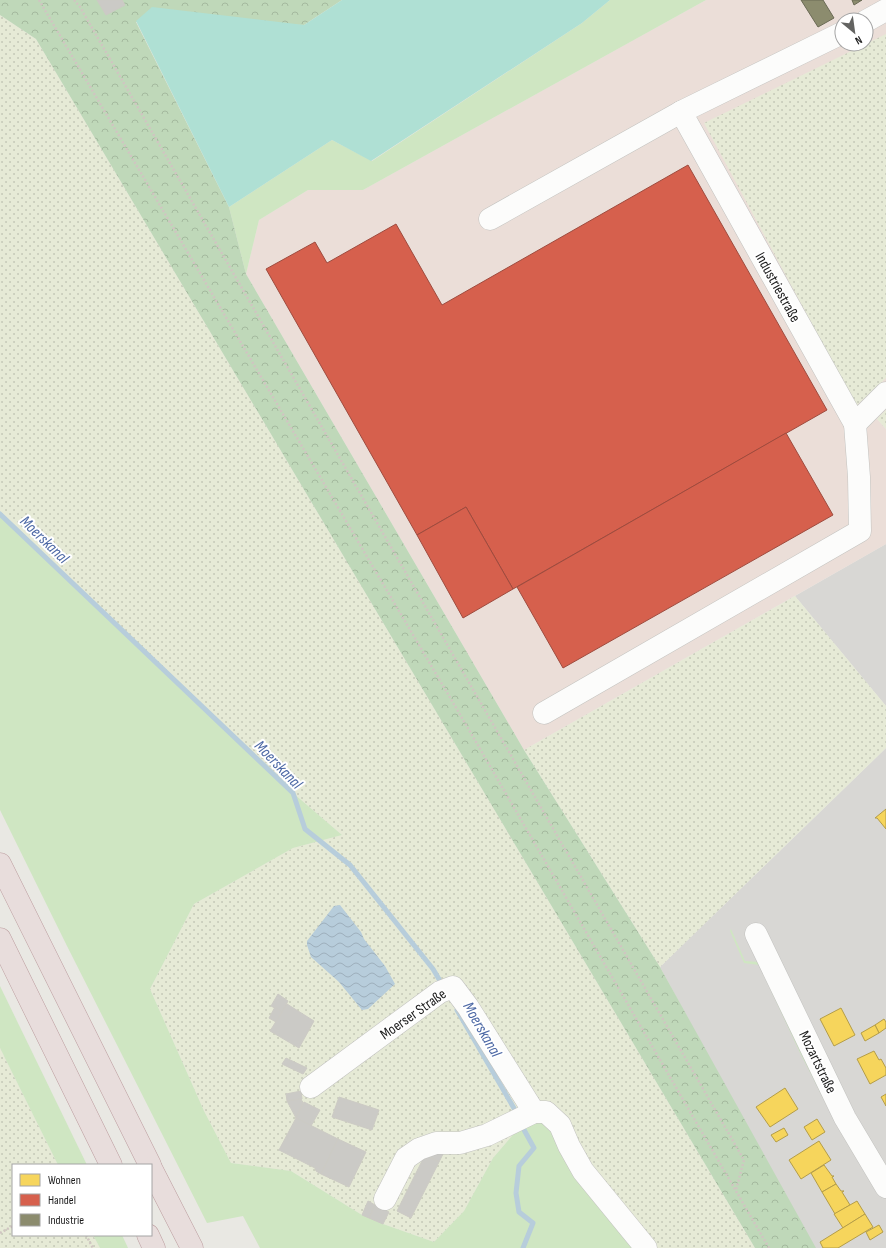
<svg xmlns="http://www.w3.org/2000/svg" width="886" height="1248" font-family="'Sofia Sans Condensed',sans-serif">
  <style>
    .residential { fill: #d8d7d4 }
    .commercial { fill: #ebded8; fill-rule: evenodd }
    .farmland { fill: url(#farmland-dots) }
    .grass { fill: #cfe6c2 }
    .forest { fill: url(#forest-crowns) }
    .pitch { fill: #afe0d4 }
    .water { fill: url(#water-waves) }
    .homes { fill: #f6d55c; stroke: #b49d48 }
    .shops { fill: #d6604d; stroke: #9e4b3e }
    .industry { fill: #8c8c6e; stroke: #6a6a55 }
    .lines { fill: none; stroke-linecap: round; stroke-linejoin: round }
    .stream { stroke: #b7cddb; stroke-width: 5 }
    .building { fill: #cbcac6; stroke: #cccac4 }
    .minor-casing { stroke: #c2c2bf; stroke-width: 23 }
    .highway-casing { stroke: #bc9d9f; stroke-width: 23 }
    .path { stroke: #d0c5c1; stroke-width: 2.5; stroke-dasharray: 2 2; stroke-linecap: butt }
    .minor { stroke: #fcfcfb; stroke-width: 22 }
    .highway { stroke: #e8dddc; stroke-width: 22 }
    .labels { text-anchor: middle; stroke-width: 4; stroke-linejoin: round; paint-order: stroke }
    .street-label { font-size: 15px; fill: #1b1b1b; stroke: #fff }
    .water-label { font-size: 16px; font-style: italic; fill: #4c68a5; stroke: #fff }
  </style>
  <defs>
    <pattern id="farmland-dots" width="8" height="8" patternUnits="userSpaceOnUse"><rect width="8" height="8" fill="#e6ead6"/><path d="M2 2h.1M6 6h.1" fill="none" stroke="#c5c8b7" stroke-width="1.8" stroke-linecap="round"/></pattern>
    <pattern id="forest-crowns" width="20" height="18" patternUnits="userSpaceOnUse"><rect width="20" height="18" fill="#bfd8b9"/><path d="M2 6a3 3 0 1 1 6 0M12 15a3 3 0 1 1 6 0" fill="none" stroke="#a4b99e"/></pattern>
    <pattern id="water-waves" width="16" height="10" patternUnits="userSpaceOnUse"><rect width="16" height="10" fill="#b7cddb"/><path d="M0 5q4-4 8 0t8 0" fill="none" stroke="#9dafbb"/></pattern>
  </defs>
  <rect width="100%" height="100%" fill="#e9e8e3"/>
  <g class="residential">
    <polygon points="886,544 886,706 795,596"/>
    <polygon points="886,748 886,1248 813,1248 660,967"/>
  </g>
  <path class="commercial" d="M 706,0 L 886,0 L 886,410 L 877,419 L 886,429 L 886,544 L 524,750 L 246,274 L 259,220 L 308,190 L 363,190 ZM 842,20 L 866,20 L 866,44 L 842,44 Z"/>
  <g class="farmland">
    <polygon points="0,15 36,39 755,1248 646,1248 523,1123 493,1158 464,1211 434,1242 383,1224 362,1215 291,1171 231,1163 204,1111 150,989 194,904 293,848 342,835 293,793 0,514"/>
    <polygon points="886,34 886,378 856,406 704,123"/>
    <polygon points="886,410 886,429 877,419"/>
    <polygon points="795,596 886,706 886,748 660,967 524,750"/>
    <polygon points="0,1048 58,1165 13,1165 13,1235 93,1235 100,1248 0,1248"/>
  </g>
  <g class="grass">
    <polygon points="610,0 706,0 363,190 308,190 259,220 246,274 229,207 332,140 372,161 582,23"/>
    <polygon points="0,514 293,793 342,835 293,848 194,904 150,989 204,1111 231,1163 291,1171 362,1215 383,1224 434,1242 464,1211 493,1158 523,1123 546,1112 646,1248 260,1248 243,1216 207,1223 67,946 0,810"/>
    <polygon points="731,929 745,961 760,962 828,1101 825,1102 800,1053 759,965 744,963 730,931"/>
    <polygon points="0,986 87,1165 58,1165 0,1048"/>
    <polygon points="93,1235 122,1235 128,1248 100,1248"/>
  </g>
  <polygon class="forest" points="0,0 342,0 304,25 136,22 229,207 246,274 524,750 660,967 816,1248 755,1248 36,39 0,15"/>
  <polygon class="pitch" points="342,0 610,0 582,23 371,161 332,140 229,207 136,21 152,7 304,25"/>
  <polygon class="water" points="340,905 361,932 364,939 385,966 395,984 368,1009 362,1010 339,982 311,957 307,945 307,941 334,906"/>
  <g class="homes">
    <polygon points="886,809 886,829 877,818 875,818"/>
    <polygon points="841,1008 855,1035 834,1046 820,1019"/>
    <polygon points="884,1019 886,1022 886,1028 879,1033 875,1025"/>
    <polygon points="875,1025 879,1033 865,1041 861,1033"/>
    <polygon points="874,1051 879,1060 881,1059 886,1068 886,1075 870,1084 857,1059"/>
    <polygon points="785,1088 798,1109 770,1127 756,1107"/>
    <polygon points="886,1094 886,1106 881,1097"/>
    <polygon points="817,1119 825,1132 812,1140 804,1127"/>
    <polygon points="784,1128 788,1135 776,1142 771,1135"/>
    <polygon points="819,1141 831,1160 801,1179 789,1160"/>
    <polygon points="824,1165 832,1176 834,1176 832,1177 836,1184 822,1192 811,1173"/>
    <polygon points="836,1184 841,1191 844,1191 842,1192 850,1205 835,1214 822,1192"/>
    <polygon points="857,1201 865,1214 843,1228 834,1214"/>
    <polygon points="865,1214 873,1227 838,1248 823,1248 820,1242"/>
    <polygon points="879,1225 883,1232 870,1240 866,1232"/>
  </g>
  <g class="shops">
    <polygon points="688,165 827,410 513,589 466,507 417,535 266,269 315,242 327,263 396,224 442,305"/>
    <polygon points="786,433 833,515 563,668 517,587"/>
    <polygon points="466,507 513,589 463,618 417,535"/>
  </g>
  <g class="industry">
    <polygon points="801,0 823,0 834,18 818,27"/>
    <polygon points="852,0 862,0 854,5"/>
  </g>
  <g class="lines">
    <g class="stream">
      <polyline points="0,514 293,793 305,829 350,865 433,969 443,986"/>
      <polyline points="457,1010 515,1110"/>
      <polyline points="523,1248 533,1223 519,1212 516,1193 519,1166 534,1148 523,1128 523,1123"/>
    </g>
  </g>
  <g class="building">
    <polygon points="97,0 122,0 125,5 106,15"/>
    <polygon points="278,994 288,1001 282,1012 271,1006"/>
    <polygon points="287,1004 314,1021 299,1048 270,1031"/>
    <polygon points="275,1007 282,1012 276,1022 269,1018"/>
    <polygon points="286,1058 307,1068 303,1074 282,1064"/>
    <polygon points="301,1091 302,1099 287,1101 286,1094"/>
    <polygon points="339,1097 379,1110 372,1130 332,1117"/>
    <polygon points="301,1099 303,1103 296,1118 287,1101"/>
    <polygon points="304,1102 320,1110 311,1126 296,1118"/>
    <polygon points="296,1118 338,1139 321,1174 316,1171 315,1168 279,1150"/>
    <polygon points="338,1139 366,1152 349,1187 321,1174"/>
    <polygon points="432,1153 440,1153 443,1154 439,1162 429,1157"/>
    <polygon points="425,1155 439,1162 411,1218 397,1211"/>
    <polygon points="368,1201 375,1205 369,1218 362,1215"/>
    <polygon points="375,1205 389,1212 383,1224 369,1218"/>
  </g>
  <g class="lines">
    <defs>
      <g id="minor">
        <polyline points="866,21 886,10"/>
        <polyline points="842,33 681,112 855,424 886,393"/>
        <polyline points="490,219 681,112"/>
        <polyline points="544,713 860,531 859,477 855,424"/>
        <polyline points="756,934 845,1118 886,1187"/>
        <polyline points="311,1087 440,992 453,987 468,1007 534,1112 546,1112 560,1125 569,1146 583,1171 646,1248"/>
        <polyline points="385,1199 406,1158 419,1149 436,1143 460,1143 487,1135 534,1112"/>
      </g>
      <g id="highway">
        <polyline points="0,864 150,1165"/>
        <polyline points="0,939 111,1165"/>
        <polyline points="151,1168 192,1248"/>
        <polyline points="148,1235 154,1248"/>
      </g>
    </defs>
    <use href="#minor" class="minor-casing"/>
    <use href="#highway" class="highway-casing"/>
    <g class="path">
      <polyline points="39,0 465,723 769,1248"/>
      <polyline points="74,0 80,7 744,1160 736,1190"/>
      <polyline points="0,1233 13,1226"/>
      <polyline points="86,1235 93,1248"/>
    </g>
    <use href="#minor" class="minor"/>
    <use href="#highway" class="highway"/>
  </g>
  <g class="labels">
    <g class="street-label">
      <text transform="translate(778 287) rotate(61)" y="5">Industriestraße</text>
      <text transform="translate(413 1014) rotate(-35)" y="5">Moerser Straße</text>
      <text transform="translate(818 1062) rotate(64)" y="5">Mozartstraße</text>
    </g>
    <g class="water-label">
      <text transform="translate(45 539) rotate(44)" y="6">Moerskanal</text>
      <text transform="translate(279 764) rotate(46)" y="6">Moerskanal</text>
      <text transform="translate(483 1029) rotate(60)" y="6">Moerskanal</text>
    </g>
  </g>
  <rect x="12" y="1164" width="140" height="72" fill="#ffffff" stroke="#a4a4a4"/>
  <rect x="20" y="1174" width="20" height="12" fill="#f6d55c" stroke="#a4a4a4"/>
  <text x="48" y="1184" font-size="12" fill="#1b1b1b">Wohnen</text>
  <rect x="20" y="1194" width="20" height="12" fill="#d6604d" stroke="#a4a4a4"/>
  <text x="48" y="1204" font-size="12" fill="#1b1b1b">Handel</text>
  <rect x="20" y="1214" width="20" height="12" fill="#8c8c6e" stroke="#a4a4a4"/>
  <text x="48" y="1224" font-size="12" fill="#1b1b1b">Industrie</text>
  <g transform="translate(854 32) rotate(151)"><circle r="19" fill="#ffffff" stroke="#a4a4a4"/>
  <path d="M0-3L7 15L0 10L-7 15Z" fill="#636361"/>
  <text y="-6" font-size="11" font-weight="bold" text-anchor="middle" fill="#1b1b1b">N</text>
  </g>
</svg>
